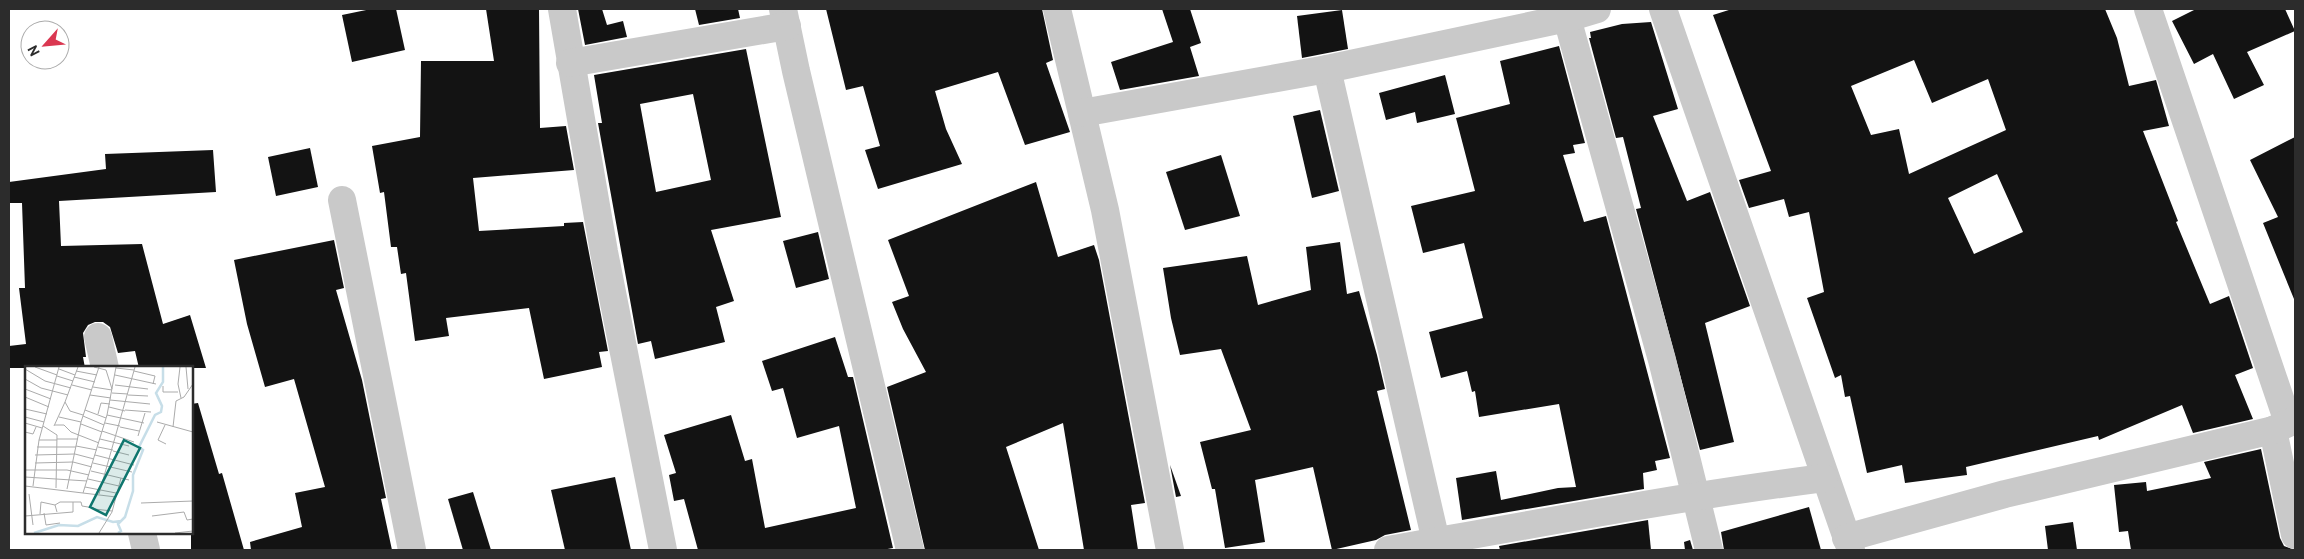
<svg xmlns="http://www.w3.org/2000/svg" width="2304" height="559" font-family="Overpass,sans-serif">
  <style>
    .building { fill: #131313; fill-rule: evenodd }
    .lines { fill: none; stroke-linecap: round; stroke-linejoin: round }
    .minor { stroke: #c9c9c9; stroke-width: 28 }
    .inset-river { fill: none; stroke: #c7dee8; stroke-width: 2.5 }
    .inset-road { fill: none; stroke: #ababab; stroke-width: 1 }
    .view { fill: #0f766e; fill-opacity: 0.15; stroke: #0f766e; stroke-width: 2.5 }
    .inset-edge { fill: none; stroke: #2c2c2c; stroke-width: 2.5 }
  </style>
  <rect width="100%" height="100%" fill="#fff"/>
  <g class="building">
    <polygon points="371,9 396,9 405,50 352,62 342,15"/>
    <polygon points="486,9 539,9 540,128 566,126 574,170 473,178 479,231 564,226 564,223 583,222 608,351 599,352 602,367 544,379 529,308 446,318 449,336 415,341 406,273 401,274 397,247 391,247 384,192 380,193 372,146 420,137 421,61 494,61"/>
    <polygon points="578,9 602,9 607,25 623,21 627,37 585,45"/>
    <polygon points="695,9 738,9 740,18 699,25"/>
    <polygon points="826,9 1042,9 1053,60 1046,63 1070,132 1025,145 998,72 935,91 946,129 962,164 878,189 865,150 880,146 863,86 846,90"/>
    <polygon points="1162,9 1190,9 1201,43 1190,47 1199,76 1120,90 1111,62 1173,42"/>
    <path d="M 1732,9 L 2105,9 L 2117,38 L 2129,86 L 2156,80 L 2169,126 L 2143,131 L 2178,221 L 2176,222 L 2210,304 L 2229,296 L 2253,368 L 2235,375 L 2253,419 L 2193,433 L 2182,405 L 2099,440 L 2098,436 L 1966,467 L 1967,475 L 1905,483 L 1902,465 L 1867,473 L 1850,396 L 1845,397 L 1841,375 L 1835,378 L 1807,298 L 1824,292 L 1809,212 L 1789,217 L 1784,199 L 1749,208 L 1739,180 L 1771,171 L 1713,15 ZM 1914,60 L 1932,103 L 1988,79 L 2006,130 L 1909,174 L 1899,129 L 1871,135 L 1851,86 ZM 1997,174 L 2023,232 L 1974,254 L 1948,198 Z"/>
    <polygon points="2196,9 2285,9 2295,31 2247,52 2264,85 2234,99 2213,54 2194,64 2172,21"/>
    <polygon points="1342,10 1348,49 1302,58 1297,16"/>
    <polygon points="1651,22 1678,109 1653,116 1687,201 1710,192 1750,306 1705,323 1734,442 1700,450 1636,209 1641,208 1623,137 1616,138 1589,38 1591,38 1590,32 1622,24"/>
    <polygon points="1559,46 1585,143 1573,145 1575,153 1563,155 1584,222 1606,216 1670,458 1655,461 1657,470 1643,473 1644,489 1462,520 1456,478 1496,471 1501,500 1558,488 1576,487 1559,404 1479,417 1475,391 1472,392 1467,371 1441,378 1429,332 1483,318 1464,243 1423,253 1411,206 1475,191 1456,118 1510,104 1500,61"/>
    <path d="M 746,49 L 781,217 L 711,230 L 734,301 L 716,307 L 725,342 L 655,359 L 651,341 L 638,344 L 598,123 L 602,123 L 594,75 ZM 693,94 L 711,180 L 656,192 L 640,104 Z"/>
    <polygon points="1445,75 1455,114 1417,123 1415,112 1386,120 1379,93"/>
    <polygon points="1320,110 1339,191 1312,198 1293,116"/>
    <polygon points="2295,137 2295,299 2294,299 2263,223 2278,217 2250,160"/>
    <polygon points="310,148 318,187 276,196 268,157"/>
    <polygon points="213,150 216,192 59,201 61,246 142,244 163,324 190,315 206,368 139,368 135,351 118,353 110,327 103,322 95,322 88,325 83,333 86,357 83,357 85,368 9,368 9,346 26,344 19,288 25,288 22,203 9,203 9,182 106,169 105,154"/>
    <polygon points="1221,155 1240,216 1185,230 1166,172"/>
    <polygon points="1036,182 1058,257 1094,245 1099,260 1145,503 1131,505 1138,550 1084,550 1063,423 1006,447 1039,550 925,550 887,387 926,372 903,329 892,302 909,296 888,240"/>
    <polygon points="818,232 829,279 796,288 783,241"/>
    <polygon points="334,240 344,288 336,290 362,380 386,498 381,499 392,550 251,550 250,542 302,527 295,493 325,487 294,379 265,387 247,324 234,260"/>
    <polygon points="1340,242 1347,294 1359,291 1377,355 1385,389 1377,391 1411,530 1385,535 1376,540 1332,550 1313,467 1255,480 1265,542 1225,548 1215,489 1212,489 1200,442 1251,430 1221,349 1180,355 1171,318 1163,268 1247,256 1258,305 1311,290 1306,247"/>
    <polygon points="835,337 848,377 853,377 893,548 882,550 698,550 684,499 674,501 669,475 676,473 664,435 731,415 745,461 752,459 765,528 856,508 839,426 797,438 783,388 772,391 762,361"/>
    <polygon points="198,403 219,474 222,473 244,550 191,550 191,404"/>
    <polygon points="2261,449 2280,538 2284,546 2295,550 2131,550 2128,531 2119,532 2114,485 2146,482 2147,491 2211,478 2204,462"/>
    <polygon points="1170,465 1181,496 1176,497"/>
    <polygon points="615,477 631,550 565,550 551,490"/>
    <polygon points="473,492 491,550 463,550 448,499"/>
    <polygon points="1809,507 1821,550 1724,550 1721,532"/>
    <polygon points="1648,520 1651,550 1500,550 1499,546"/>
    <polygon points="2073,522 2077,550 2048,550 2045,526"/>
    <polygon points="1690,540 1693,550 1685,550 1684,542"/>
  </g>
  <g class="lines">
    <g class="minor">
      <polyline points="562,9 604,252 663,550"/>
      <polyline points="783,9 796,71 910,550"/>
      <polyline points="1057,9 1105,210 1170,550"/>
      <polyline points="1663,9 1851,550"/>
      <polyline points="2148,9 2288,422"/>
      <polyline points="1567,18 1662,360 1709,550"/>
      <polyline points="570,63 787,26"/>
      <polyline points="1327,69 1438,550"/>
      <polyline points="1082,113 1327,69 1567,18 1597,9"/>
      <polyline points="342,200 412,550"/>
      <polyline points="98,337 105,368"/>
      <polyline points="2273,430 2295,535"/>
      <polyline points="142,533 146,550"/>
      <polyline points="1846,538 2005,494 2273,430 2295,420"/>
      <path d="M 1388,550 C 1534,524 1678,497 1824,478"/>
    </g>
  </g>
  <g transform="translate(25 366)">
    <rect width="168" height="168" fill="#fff"/>
    <path class="inset-river" d="M 9,167 L 34,159 L 53,160 L 72,151 L 88,156 L 96,155M 93,167 L 96,165 L 93,158 L 100,151 L 108,125 L 108,109 L 118,84 L 114,81 L 130,49 L 136,46 L 137,40 L 131,27 L 138,16 L 138,1"/>
    <path class="inset-road" d="M 10,1 L 32,9M 53,1 L 40,36 L 45,45 L 58,49M 69,1 L 81,4 L 87,23M 155,1 L 153,18 L 156,32M 161,1 L 163,23M 91,2 L 109,4M 0,3 L 20,15 L 46,22M 34,3 L 50,9M 51,5 L 72,9M 109,5 L 130,10 L 128,18M 90,9 L 131,18M 32,10 L 48,15M 49,11 L 70,16M 0,13 L 16,22 L 43,29M 47,19 L 67,24M 90,19 L 123,23M 138,20 L 138,26 L 153,26M 68,21 L 87,24M 0,23 L 26,33M 87,27 L 103,28M 65,29 L 86,32M 103,29 L 123,30M 0,31 L 24,41M 85,34 L 125,38M 84,41 L 100,45M 0,43 L 22,48M 60,44 L 81,52M 100,44 L 126,46M 73,48 L 76,37 L 85,38M 82,49 L 119,57M 58,50 L 79,59M 0,51 L 19,56M 34,51 L 56,56M 132,56 L 168,66M 0,57 L 17,62M 80,57 L 95,60M 56,58 L 77,66M 30,59 L 39,59 L 46,66 L 74,77M 140,59 L 133,74 L 141,78M 18,60 L 32,69 L 31,122M 29,60 L 40,36M 95,61 L 114,65M 148,61 L 151,35 L 159,31 L 168,18M 77,65 L 109,76M 0,66 L 8,68 L 11,61M 113,70 L 120,47M 32,73 L 53,73M 75,73 L 104,80M 14,74 L 32,74M 51,80 L 72,84M 12,81 L 51,81M 73,81 L 88,84M 88,85 L 104,89M 10,89 L 50,88 L 69,93M 70,89 L 109,99M 10,97 L 48,96 L 67,101M 68,97 L 107,106M 0,104 L 42,104 L 64,109M 66,105 L 104,114M 0,111 L 62,115M 63,113 L 94,120M 0,120 L 91,131M 8,120 L 14,74 L 34,1M 60,121 L 91,127M 42,123 L 56,56 L 74,1M 58,127 L 82,49 L 91,1M 4,128 L 8,159M 74,128 L 110,1M 116,137 L 168,135M 69,143 L 87,145M 32,146 L 30,139 L 35,136 L 56,136 L 57,140 L 69,142M 19,147 L 21,159 L 35,157M 15,148 L 16,136 L 30,139M 0,150 L 48,146 L 48,136M 127,150 L 159,146 L 162,154 L 168,153M 74,167 L 87,146 L 96,112M 150,167 L 168,165"/>
    <path class="view" d="M 99,74 L 115,82 L 81,149 L 65,141 Z"/>
    <rect width="168" height="168" class="inset-edge"/>
  </g>
  <rect width="2304" height="559" fill="none" stroke="#2c2c2c" stroke-width="20"/>
  <g transform="translate(45 45) rotate(243)"><circle r="24" fill="#ffffff" stroke="#ababab"/>
  <path d="M0-4L9 19L0 12L-9 19Z" fill="#da3751"/>
  <text y="-8" font-size="14" font-weight="bold" text-anchor="middle" fill="#2c2c2c">N</text>
  </g>
</svg>
